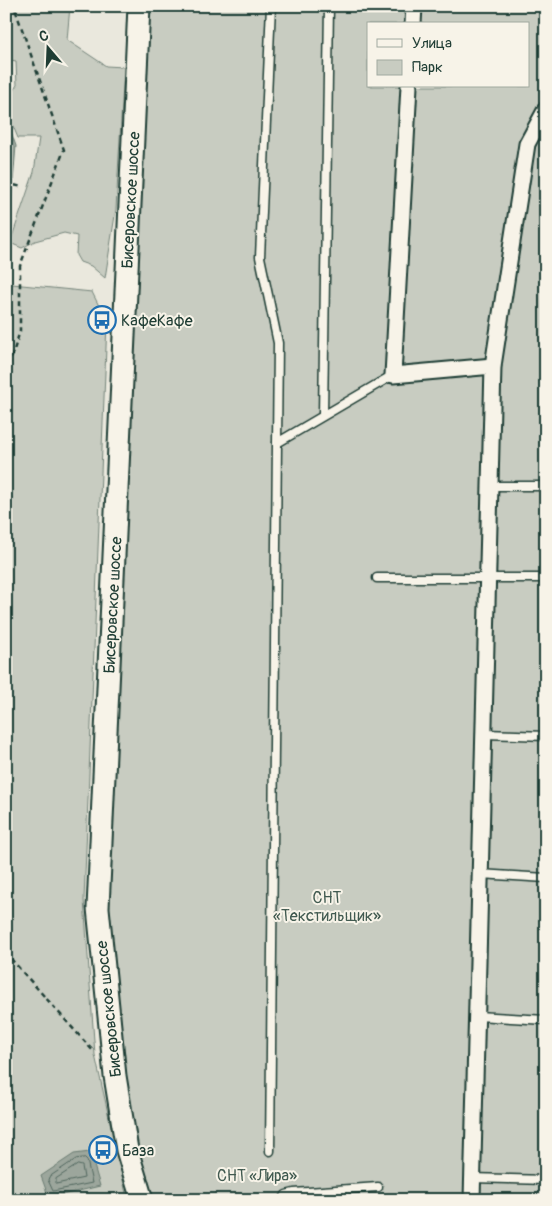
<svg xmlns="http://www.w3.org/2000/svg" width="552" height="1206" font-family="Pangolin,sans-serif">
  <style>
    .green { fill: #c8ccc1; stroke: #74847a; fill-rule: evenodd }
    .water { fill: #9ca69c; stroke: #6a7c72 }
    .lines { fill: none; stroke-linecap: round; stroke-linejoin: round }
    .shore { stroke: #51675e; stroke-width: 1 }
    .lane-casing { stroke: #1f3d34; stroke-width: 11 }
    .street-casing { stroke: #1f3d34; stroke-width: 19 }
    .secondary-casing { stroke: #1f3d34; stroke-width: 25 }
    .path { stroke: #1f3d34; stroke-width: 2.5; stroke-dasharray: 5 4; stroke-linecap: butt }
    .lane { stroke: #f7f3e8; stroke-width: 8 }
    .street { stroke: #f7f3e8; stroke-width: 15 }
    .secondary { stroke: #f7f3e8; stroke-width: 21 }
    .labels { text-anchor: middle; stroke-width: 4; stroke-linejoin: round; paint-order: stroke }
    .street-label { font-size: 16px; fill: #1f3d34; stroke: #f7f3e8 }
    .poi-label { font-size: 16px; fill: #1f3d34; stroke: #f7f3e8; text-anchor: start }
    .park-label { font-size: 16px; fill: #415a50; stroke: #f7f3e8 }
  </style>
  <rect width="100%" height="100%" fill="#eae8dd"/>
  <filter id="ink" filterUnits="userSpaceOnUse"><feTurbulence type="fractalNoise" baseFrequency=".02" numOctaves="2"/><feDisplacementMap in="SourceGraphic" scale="10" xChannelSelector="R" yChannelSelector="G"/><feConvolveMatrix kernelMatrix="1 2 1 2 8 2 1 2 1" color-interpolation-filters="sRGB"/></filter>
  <g filter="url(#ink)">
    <g class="green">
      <polygon points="6,6 70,6 67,40 106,66 124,67 116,209 105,278 91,266 80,262 76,255 77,236 64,233 35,241 22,248 10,243 34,172 39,138 18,138 6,109 6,100 17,85 16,61 6,59"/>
      <path d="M 148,6 L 546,6 L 546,1200 L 152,1200 L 136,1148 L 124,1074 L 108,907 ZM 368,24 L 528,24 L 528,86 L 368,86 Z"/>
      <polygon points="12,284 92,292 107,322 84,900 95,1055 127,1198 115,1200 6,1200 6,306"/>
    </g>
    <g class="water">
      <polygon points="6,118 16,146 10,218 6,221"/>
      <polygon points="90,1152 100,1186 49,1198 41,1176 74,1154"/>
    </g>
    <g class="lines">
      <g class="shore">
        <polyline points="6,133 11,147 6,203"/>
        <polygon points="85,1158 87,1160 92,1183 53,1191 48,1180 49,1177 76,1159"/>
        <polygon points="78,1165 82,1166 84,1178 56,1184 56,1179"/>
      </g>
      <defs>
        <g id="lane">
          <polyline points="271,6 260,257 278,343 277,443"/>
          <polyline points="323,415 329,6"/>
          <polyline points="490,486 546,486"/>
          <polyline points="377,578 546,578"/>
          <polyline points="484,734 546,736"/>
          <polyline points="480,874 546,878"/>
          <polyline points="477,1016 546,1020"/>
          <polyline points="270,1151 277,443 393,375"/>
          <polyline points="472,1178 546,1180"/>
          <polyline points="283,1200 286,1195 294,1193 378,1187"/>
        </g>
        <g id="street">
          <polyline points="413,24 414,6"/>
          <polyline points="409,86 393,375 493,366"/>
          <polyline points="472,1200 493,366 527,144 546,109"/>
        </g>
        <polyline id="secondary" points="139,6 98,908 115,1076 127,1150 142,1200"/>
      </defs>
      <use href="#lane" class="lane-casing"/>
      <use href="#street" class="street-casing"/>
      <use href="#secondary" class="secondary-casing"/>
      <g class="path">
        <polyline points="6,183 22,187"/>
        <polyline points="6,375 20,331 20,266 64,150 14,6"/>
        <polyline points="6,951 11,959 94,1052"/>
      </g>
      <use href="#lane" class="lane"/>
      <use href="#street" class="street"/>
      <use href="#secondary" class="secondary"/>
    </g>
  </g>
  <defs>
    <symbol id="bus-ring" viewBox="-11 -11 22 22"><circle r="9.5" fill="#f7f3e8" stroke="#1f6fb2" stroke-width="1.5"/><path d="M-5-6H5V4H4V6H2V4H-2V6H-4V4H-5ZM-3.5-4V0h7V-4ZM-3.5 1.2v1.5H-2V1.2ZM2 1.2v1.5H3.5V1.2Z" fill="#1f6fb2"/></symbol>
  </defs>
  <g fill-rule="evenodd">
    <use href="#bus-ring" x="86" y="304" width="32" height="32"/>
    <use href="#bus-ring" x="87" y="1134" width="32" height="32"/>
  </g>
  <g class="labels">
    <g class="street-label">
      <text transform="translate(130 200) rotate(-87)" y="6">Бисеровское шоссе</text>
      <text transform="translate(112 605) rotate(-87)" y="6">Бисеровское шоссе</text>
      <text transform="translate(108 1009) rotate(-96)" y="6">Бисеровское шоссе</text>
    </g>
    <g class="poi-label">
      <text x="121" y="326">КафеКафе</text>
      <text x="122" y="1156">База</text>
    </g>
    <g class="park-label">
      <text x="327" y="903">СНТ<tspan x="327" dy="18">«Текстильщик»</tspan></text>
      <text x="257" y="1181">СНТ «Лира»</text>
    </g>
  </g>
  <rect width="552" height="1206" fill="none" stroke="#f7f3e8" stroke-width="25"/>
  <rect x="12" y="12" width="527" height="1181" fill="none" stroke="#1f3d34" stroke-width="2" filter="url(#ink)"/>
  <rect x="367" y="22" width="162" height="65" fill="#f7f3e8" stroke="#a1aaa0"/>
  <rect x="377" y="39" width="25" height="8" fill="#f7f3e8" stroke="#a1aaa0"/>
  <text x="412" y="48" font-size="15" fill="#1f3d34">Улица</text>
  <rect x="377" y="60" width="25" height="15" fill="#c8ccc1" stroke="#a1aaa0"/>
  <text x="412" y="72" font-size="15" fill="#1f3d34">Парк</text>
  <g transform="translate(48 48) rotate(341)" stroke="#f7f3e8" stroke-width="4" paint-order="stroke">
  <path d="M0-4L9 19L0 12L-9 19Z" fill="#1f3d34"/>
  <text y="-8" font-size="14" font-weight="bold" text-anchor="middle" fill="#1f3d34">С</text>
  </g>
</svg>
